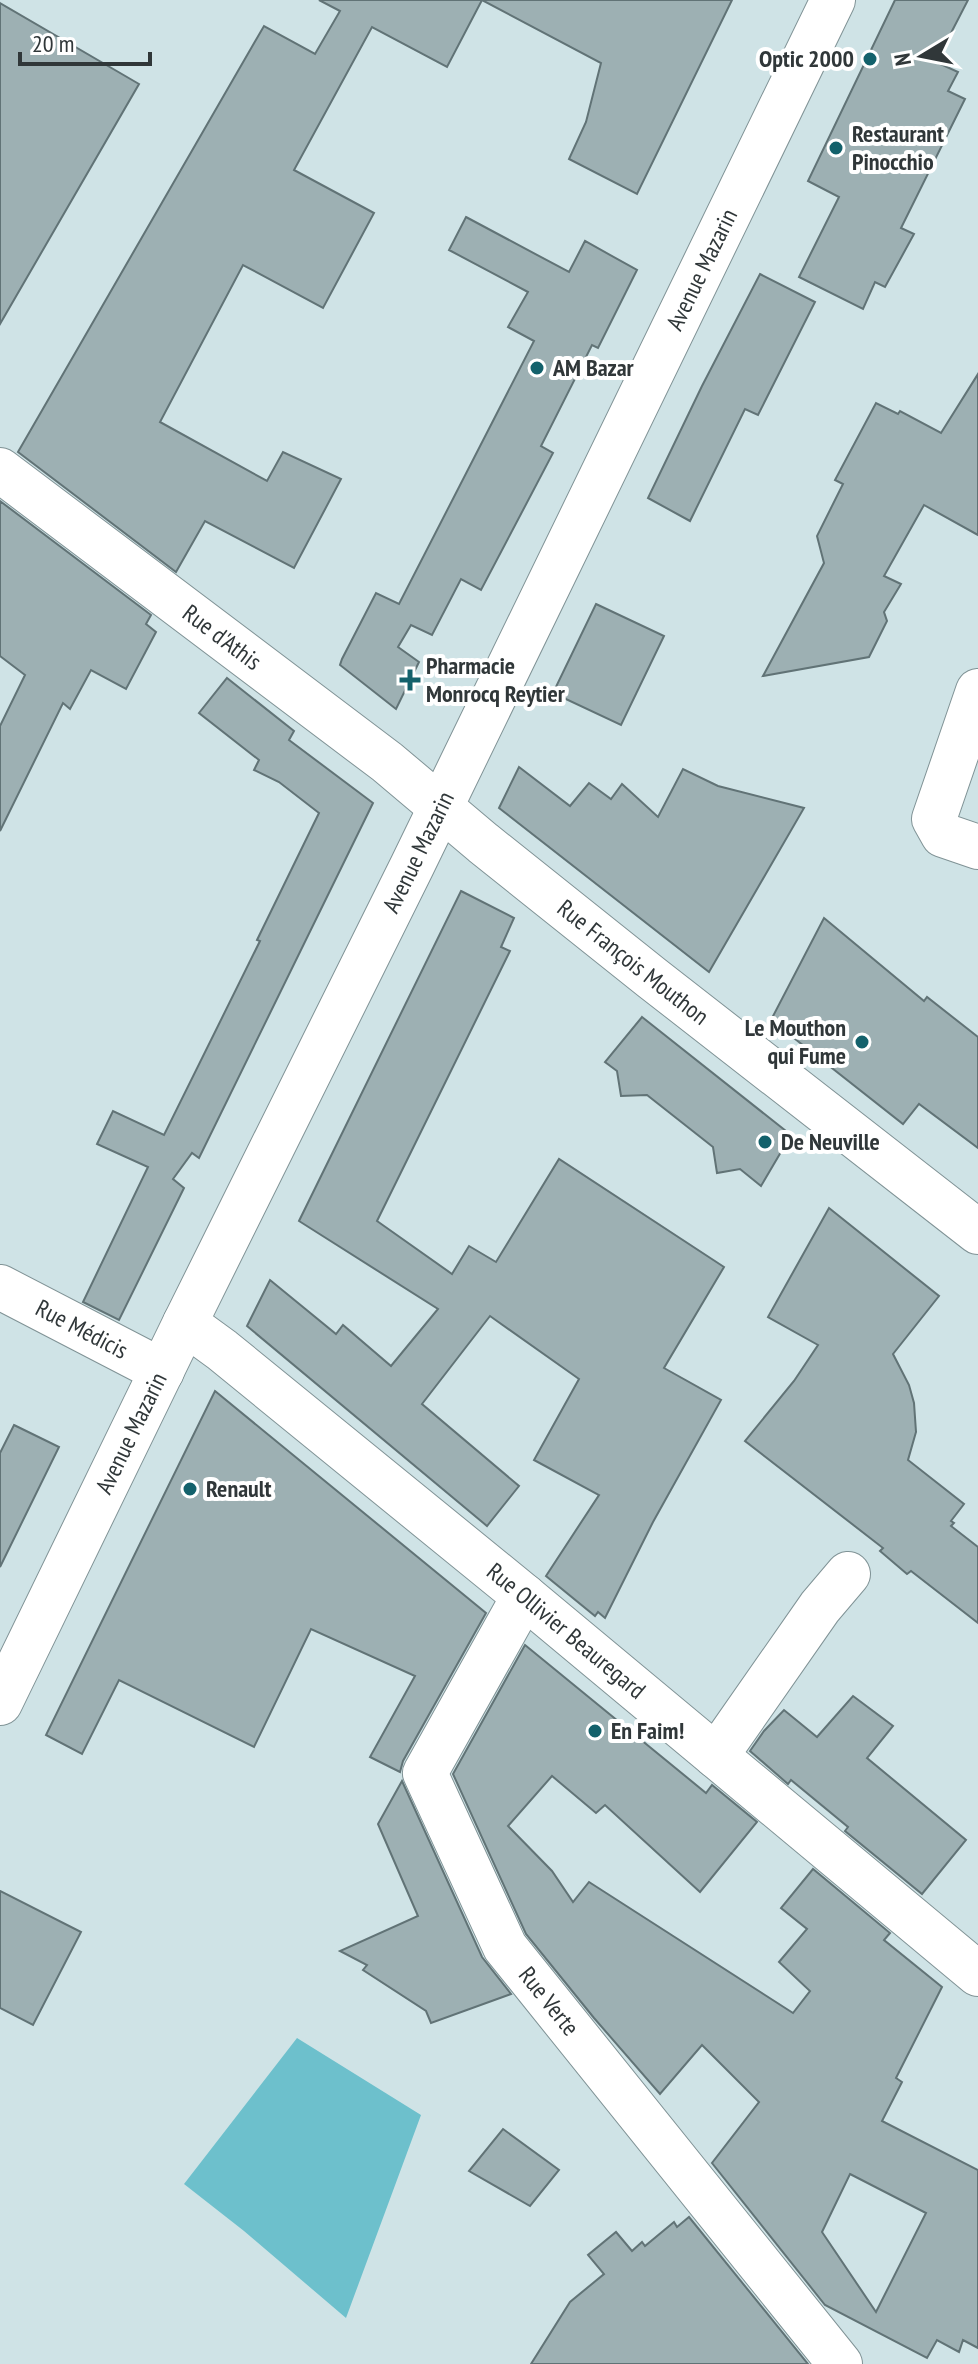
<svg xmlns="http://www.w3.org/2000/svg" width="978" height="2364" font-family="'PT Sans Narrow',sans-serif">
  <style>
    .green { fill: #6dc0cc }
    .building { fill: #9db0b3; stroke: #617376; stroke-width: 2; fill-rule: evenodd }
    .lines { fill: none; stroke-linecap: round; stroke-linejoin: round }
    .minor-casing { stroke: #809396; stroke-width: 46 }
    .minor { stroke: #fff; stroke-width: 44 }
    .poi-dot { fill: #13616b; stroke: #fff; stroke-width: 3 }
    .labels { text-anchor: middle; stroke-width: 8; stroke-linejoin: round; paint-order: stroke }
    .poi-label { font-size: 24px; font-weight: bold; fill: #303739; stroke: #fff; text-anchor: start }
    .street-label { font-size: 24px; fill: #303739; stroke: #fff }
  </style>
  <rect width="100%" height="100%" fill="#cfe3e6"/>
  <polygon class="green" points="297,2038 421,2115 346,2318 244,2231 184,2184"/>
  <g class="building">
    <polygon points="319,0 732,0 637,194 569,159 586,122 601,63 482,0 447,67 372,27 294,170 374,213 323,308 243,265 160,422 267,481 283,452 341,479 294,568 205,521 176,572 18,452 264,26 315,54 340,11"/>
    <polygon points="895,0 968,0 936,62 958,72 948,91 965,99 901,228 914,234 885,287 875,282 863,309 799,277 839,197 808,181"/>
    <polygon points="0,3 139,84 0,324"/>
    <polygon points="466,217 569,272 585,241 637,270 598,348 592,345 541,446 553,453 481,590 461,579 432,635 411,625 398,647 419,662 396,709 340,665 342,659 376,593 399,604 534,341 508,327 528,292 449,250"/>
    <polygon points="760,274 815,302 758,415 745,409 690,521 648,498 702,386"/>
    <polygon points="978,374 978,535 924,505 884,576 901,584 884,612 887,621 869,657 763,676 824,563 817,536 843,484 835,480 876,403 898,414 900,411 941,433"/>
    <polygon points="0,501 151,615 146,624 156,632 126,689 91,670 70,709 63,703 0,831 0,726 25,675 0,656"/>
    <polygon points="596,604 664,636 621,725 553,693"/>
    <polygon points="227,678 294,731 289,740 373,803 199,1158 192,1153 173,1179 184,1188 119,1320 83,1302 148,1167 97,1144 113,1111 164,1135 260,941 257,940 319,813 279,782 254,770 259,760 199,713"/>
    <polygon points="519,767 570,806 589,783 611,799 622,784 658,817 683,769 718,786 804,808 709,972 499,808"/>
    <polygon points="461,891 514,918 501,947 510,951 377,1221 452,1274 469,1246 496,1262 559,1159 724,1267 664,1368 721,1400 653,1522 605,1618 598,1612 595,1616 546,1576 599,1495 534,1460 579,1379 490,1316 422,1404 519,1486 487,1526 247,1326 270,1280 336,1334 343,1325 391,1366 438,1309 299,1221"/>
    <polygon points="824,918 924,1001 927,997 978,1037 978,1148 919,1104 903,1124 771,1020"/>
    <polygon points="642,1017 791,1135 761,1186 740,1169 717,1173 713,1147 647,1095 621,1096 617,1071 605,1062"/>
    <polygon points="829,1208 939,1296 893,1354 909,1385 914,1403 916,1432 908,1460 964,1504 951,1521 954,1523 951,1526 978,1547 978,1623 911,1571 907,1574 880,1551 883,1548 745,1441 794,1381 818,1345 768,1317"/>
    <polygon points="215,1391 486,1613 403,1761 400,1772 370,1757 415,1676 311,1629 254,1747 119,1680 82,1754 46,1735"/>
    <polygon points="14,1425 59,1447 0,1567 0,1453"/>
    <path d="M 525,1645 L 706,1793 L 712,1785 L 757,1822 L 700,1892 L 605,1805 L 596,1813 L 552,1776 L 508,1826 L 552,1871 L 573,1902 L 589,1882 L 793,2013 L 810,1991 L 779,1962 L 807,1929 L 781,1908 L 813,1869 L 890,1933 L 884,1940 L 942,1987 L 896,2078 L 902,2082 L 882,2121 L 978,2170 L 978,2348 L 963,2340 L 959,2352 L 937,2340 L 927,2358 L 825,2305 L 712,2163 L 759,2102 L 702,2045 L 660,2094 L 594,2018 L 526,1934 L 453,1774 ZM 850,2174 L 926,2213 L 876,2312 L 822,2232 Z"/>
    <polygon points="853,1696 893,1726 867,1758 966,1840 922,1894 845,1831 848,1827 791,1780 788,1784 750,1751 764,1731 784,1710 817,1737"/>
    <polygon points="402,1781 482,1957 511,1994 431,2023 426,2011 363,1970 367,1965 340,1951 418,1916 378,1824"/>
    <polygon points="0,1891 81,1932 33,2025 0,2008"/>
    <polygon points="503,2129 559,2170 530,2206 469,2171"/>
    <polygon points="689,2217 808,2364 531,2364 570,2302 604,2274 588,2255 616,2232 632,2251 642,2242 645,2246 674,2222 677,2227"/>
  </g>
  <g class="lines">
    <defs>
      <g id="minor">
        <path id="s1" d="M 0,470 L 387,762 L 483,843 L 652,978 L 978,1232"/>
        <polyline points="978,691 934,819 943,835 978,847"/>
        <path id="s2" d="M 0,1287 L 162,1371"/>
        <path id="s3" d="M 185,1323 L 222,1350 L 524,1596 L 978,1974"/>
        <path id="s4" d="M 524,1596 L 425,1773 L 505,1947 L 840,2364"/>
        <path id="s5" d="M 0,1703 L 185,1323 L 412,866 L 833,0"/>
        <polyline points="716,1756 820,1607 848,1574"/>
      </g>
    </defs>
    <use href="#minor" class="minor-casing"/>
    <use href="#minor" class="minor"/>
  </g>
  <g class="poi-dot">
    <circle cx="870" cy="59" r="8"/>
    <circle cx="836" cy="148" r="8"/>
    <circle cx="537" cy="368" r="8"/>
    <path d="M406 668h8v8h8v8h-8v8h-8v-8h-8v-8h8z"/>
    <circle cx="862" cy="1042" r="8"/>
    <circle cx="765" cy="1142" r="8"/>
    <circle cx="190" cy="1489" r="8"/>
    <circle cx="595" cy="1731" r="8"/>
  </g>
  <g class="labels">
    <g class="poi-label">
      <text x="854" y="67" text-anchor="end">Optic 2000</text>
      <text x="852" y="142">Restaurant<tspan x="852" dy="28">Pinocchio</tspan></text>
      <text x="553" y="376">AM Bazar</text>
      <text x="426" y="674">Pharmacie<tspan x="426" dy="28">Monrocq Reytier</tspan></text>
      <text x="846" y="1036" text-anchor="end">Le Mouthon<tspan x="846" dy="28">qui Fume</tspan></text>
      <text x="781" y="1150">De Neuville</text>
      <text x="206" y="1497">Renault</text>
      <text x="611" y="1739">En Faim!</text>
    </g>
    <g class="street-label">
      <text dy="8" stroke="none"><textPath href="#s5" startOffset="1596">Avenue Mazarin</textPath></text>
      <text dy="8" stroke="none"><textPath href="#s1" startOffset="278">Rue d'Athis</textPath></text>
      <text dy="8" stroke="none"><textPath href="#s5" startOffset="948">Avenue Mazarin</textPath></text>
      <text dy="8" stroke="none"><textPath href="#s1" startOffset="802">Rue François Mouthon</textPath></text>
      <text dy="8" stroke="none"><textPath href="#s2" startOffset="92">Rue Médicis</textPath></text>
      <text dy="8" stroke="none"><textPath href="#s5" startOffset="300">Avenue Mazarin</textPath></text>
      <text dy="8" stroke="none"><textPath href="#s3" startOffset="490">Rue Ollivier Beauregard</textPath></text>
      <text dy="8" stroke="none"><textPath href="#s4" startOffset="464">Rue Verte</textPath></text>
    </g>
  </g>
  <g transform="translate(922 56) rotate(260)" stroke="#ffffff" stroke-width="6" paint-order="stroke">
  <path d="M0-6L14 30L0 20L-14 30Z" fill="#303739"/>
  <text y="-12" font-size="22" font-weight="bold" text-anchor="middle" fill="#303739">N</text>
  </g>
  <path d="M20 52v12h130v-12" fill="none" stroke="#303739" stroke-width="4"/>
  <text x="32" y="52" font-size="24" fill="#303739" stroke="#ffffff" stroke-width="6" paint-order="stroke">20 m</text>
</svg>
